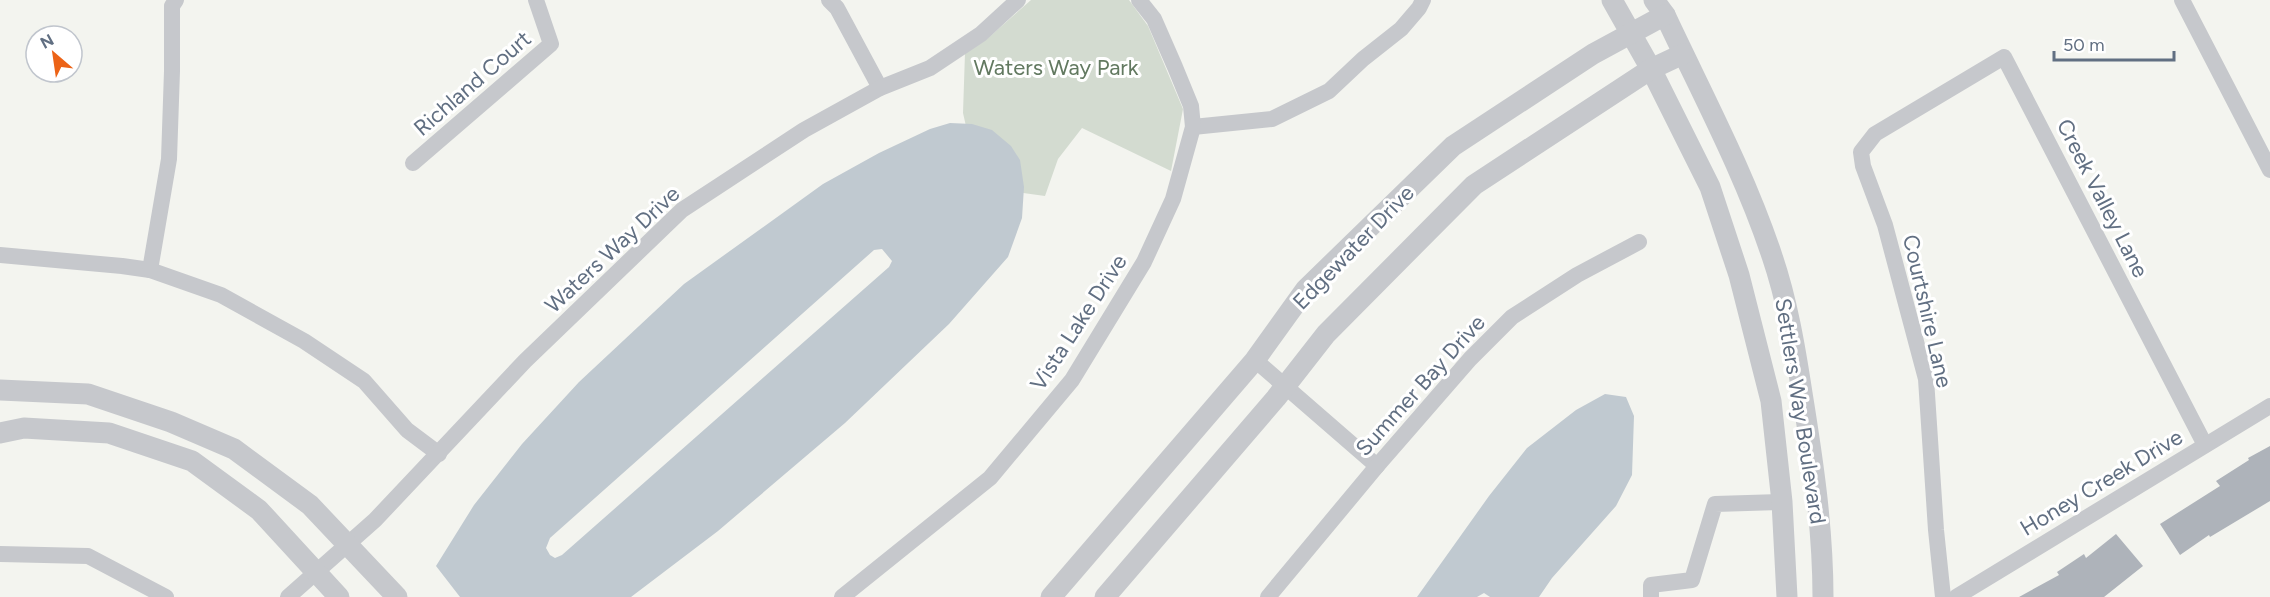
<svg xmlns="http://www.w3.org/2000/svg" width="2270" height="597" font-family="Figtree,sans-serif">
  <style>
    .green { fill: #d3dbd0 }
    .water { fill: #c0c9d0; fill-rule: evenodd }
    .building { fill: #aeb3ba }
    .lines { fill: none; stroke-linecap: round; stroke-linejoin: round }
    .minor { stroke: #c6c8cc; stroke-width: 16 }
    .tertiary { stroke: #c6c8cc; stroke-width: 21 }
    .labels { text-anchor: middle; stroke-width: 6; stroke-linejoin: round; paint-order: stroke }
    .park-label { font-size: 22px; fill: #627960; stroke: #fff }
    .street-label { font-size: 22px; fill: #616f82; stroke: #fff }
  </style>
  <rect width="100%" height="100%" fill="#f3f4ef"/>
  <polygon class="green" points="1031,0 1129,0 1148,26 1183,109 1171,171 1082,128 1058,159 1045,196 1009,191 968,135 963,113 965,53 987,39"/>
  <g class="water">
    <path d="M 950,123 L 972,124 L 992,130 L 1011,146 L 1020,160 L 1024,187 L 1022,218 L 1008,257 L 949,324 L 845,423 L 718,531 L 631,597 L 460,597 L 436,566 L 474,505 L 522,444 L 579,382 L 684,284 L 823,184 L 879,153 L 930,129 ZM 882,249 L 892,261 L 889,267 L 562,555 L 555,558 L 550,555 L 546,548 L 550,538 L 874,250 Z"/>
    <polygon points="1605,394 1626,397 1634,416 1632,475 1616,506 1552,578 1539,597 1490,597 1484,593 1477,597 1417,597 1489,496 1527,448 1576,410"/>
  </g>
  <g class="building">
    <polygon points="2270,446 2270,501 2210,537 2209,535 2180,555 2160,524 2220,486 2216,481 2249,460 2248,458"/>
    <polygon points="2116,534 2143,566 2104,597 2019,597 2059,575 2057,572 2084,554 2086,558"/>
  </g>
  <g class="lines">
    <g class="minor">
      <polyline points="829,0 837,8 880,88"/>
      <polyline points="2182,0 2270,170"/>
      <polyline points="1193,127 1272,119 1329,91 1363,59 1401,29 1419,8 1423,0"/>
      <polyline points="413,163 551,44 536,0"/>
      <polyline points="0,255 122,266 150,270 221,295 304,341 364,381 407,430 439,454"/>
      <polyline points="150,270 169,159 172,71 172,6 176,0"/>
      <polyline points="1255,360 1377,466"/>
      <polyline points="0,554 88,556 166,597"/>
      <polyline points="288,597 375,520 525,361 682,210 804,130 880,88 930,68 981,34 1018,0"/>
      <polyline points="842,597 990,478 1072,380 1144,262 1173,199 1193,127 1191,106 1175,67 1154,19 1139,0"/>
      <polyline points="1268,597 1377,466 1470,359 1512,317 1577,275 1639,242"/>
      <polyline points="1651,597 1651,585 1692,580 1715,504 1782,502"/>
      <polyline points="1943,597 1936,530 1926,379 1885,225 1863,166 1861,152 1875,134 2004,57 2205,445"/>
      <polyline points="1956,597 2270,406"/>
    </g>
    <g class="tertiary">
      <polyline points="1612,0 1651,69 1710,187 1739,275 1771,401 1782,502 1787,597"/>
      <path d="M 1654,0 L 1665,15 C 1702,94 1744,172 1772,256 C 1787,300 1795,347 1802,393 C 1813,461 1823,529 1823,597"/>
      <polyline points="0,390 88,394 171,422 234,449 310,505 397,597"/>
      <polyline points="0,433 24,428 109,433 192,461 259,510 339,597"/>
      <polyline points="1051,597 1255,360 1306,289 1453,146 1593,54 1665,15"/>
      <polyline points="1105,597 1276,398 1326,334 1474,185 1651,69 1683,54"/>
    </g>
  </g>
  <g class="labels">
    <g class="park-label">
      <text x="1056" y="75">Waters Way Park</text>
    </g>
    <g class="street-label">
      <text transform="translate(472 83) rotate(-41)" y="8">Richland Court</text>
      <text transform="translate(2103 198) rotate(63)" y="8">Creek Valley Lane</text>
      <text transform="translate(1353 247) rotate(-46)" y="8">Edgewater Drive</text>
      <text transform="translate(612 249) rotate(-43)" y="8">Waters Way Drive</text>
      <text transform="translate(1928 311) rotate(77)" y="8">Courtshire Lane</text>
      <text transform="translate(1078 322) rotate(-57)" y="8">Vista Lake Drive</text>
      <text transform="translate(1420 385) rotate(-48)" y="8">Summer Bay Drive</text>
      <text transform="translate(1801 411) rotate(81)" y="8">Settlers Way Boulevard</text>
      <text transform="translate(2101 482) rotate(-31)" y="8">Honey Creek Drive</text>
    </g>
  </g>
  <g transform="translate(54 54) rotate(331)"><circle r="28" fill="#ffffff" stroke="#c0c5cd" stroke-width="1.5"/>
  <path d="M0-4.5L10 22L0 15L-10 22Z" fill="#ec6317"/>
  <text y="-9" font-size="16" font-weight="bold" text-anchor="middle" fill="#616f82">N</text>
  </g>
  <path d="M2054 51v9h120v-9" fill="none" stroke="#616f82" stroke-width="3"/>
  <text x="2063" y="51" font-size="18" fill="#616f82" stroke="#ffffff" stroke-width="4.5" paint-order="stroke">50 m</text>
</svg>
